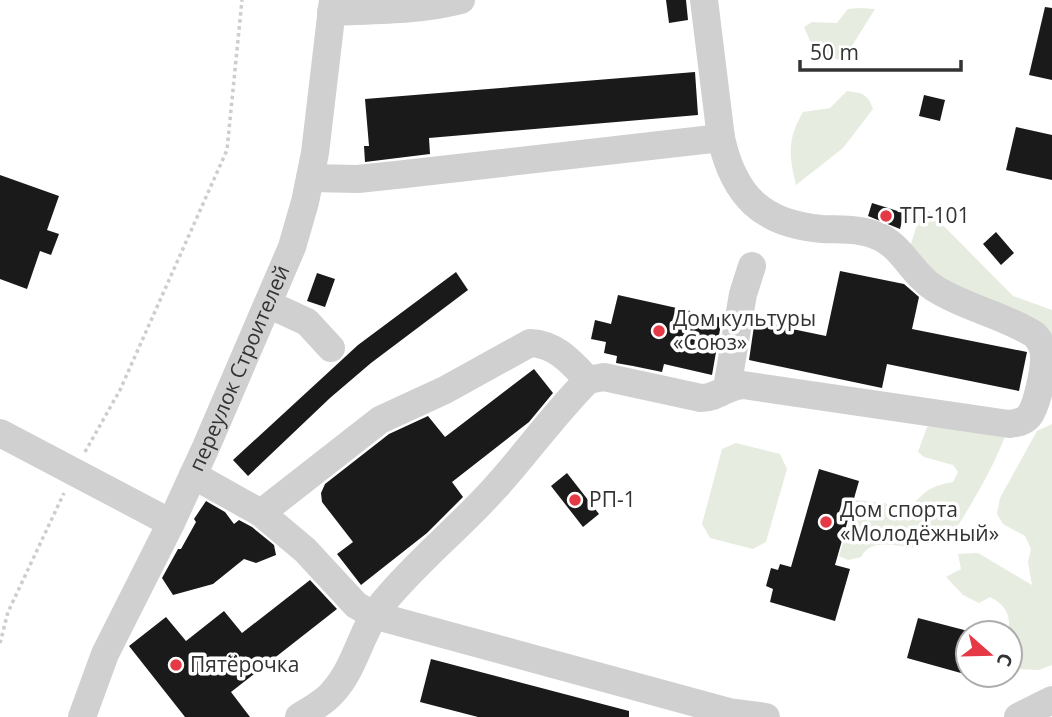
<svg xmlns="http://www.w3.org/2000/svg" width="1052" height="717" font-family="'Open Sans',sans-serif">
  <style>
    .green { fill: #e6ecdf }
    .building { fill: #1a1a1a }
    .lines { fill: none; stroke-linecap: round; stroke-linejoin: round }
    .path { stroke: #cdcdcd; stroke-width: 3.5; stroke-dasharray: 3.5 3.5; stroke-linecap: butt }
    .minor { stroke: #d0d0d0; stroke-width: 28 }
    .poi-dot { fill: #e63946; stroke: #fff; stroke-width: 2.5 }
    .labels { text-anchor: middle; stroke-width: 7; stroke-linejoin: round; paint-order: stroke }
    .poi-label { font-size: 21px; fill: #333; stroke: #fff; text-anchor: start }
    .street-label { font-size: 21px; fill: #333; stroke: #fff }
  </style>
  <rect width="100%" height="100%" fill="#fff"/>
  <g class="green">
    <polygon points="859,8 875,9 850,49 838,60 811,43 804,27 812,22 837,23 848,9"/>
    <path d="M 847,91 C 861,93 868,93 873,109 L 843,148 L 796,185 C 789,156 787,139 803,112 L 830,108 Z"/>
    <polygon points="923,205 1013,296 1052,310 1052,336 943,279 910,247"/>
    <path d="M 1052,424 L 1052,665 L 1039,670 L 1016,669 L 1010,664 L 1010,633 L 1007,633 C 1013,617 1005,604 990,597 L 979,603 L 963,595 L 946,577 L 961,569 L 958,554 L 978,553 L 1032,585 L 1028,562 L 1031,549 L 1025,536 L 1003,524 L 997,514 L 1000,498 L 1037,431 Z"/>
    <path d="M 935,425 L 1006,434 C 992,470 973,502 952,535 L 942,535 L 937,529 L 928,529 L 915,548 C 896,546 871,538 861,557 L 848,560 L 839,556 L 856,500 L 885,503 L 901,516 C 922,497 923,487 953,482 L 958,472 L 953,465 L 924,457 L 918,452 L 927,427 Z"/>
    <polygon points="736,443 780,454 787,469 766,542 753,549 710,538 702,524 722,449"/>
  </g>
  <g class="building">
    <polygon points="666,0 686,0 688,20 669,23"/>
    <polygon points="1045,7 1052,8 1052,80 1029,75"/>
    <polygon points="695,72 698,115 429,138 430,154 365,162 364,146 369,146 365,99"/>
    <polygon points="924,95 945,100 940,121 919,116"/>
    <polygon points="1016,127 1052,135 1052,180 1006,170"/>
    <polygon points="0,175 59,196 47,230 59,234 51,255 40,251 27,289 0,279"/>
    <polygon points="872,203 904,213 900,229 868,216"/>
    <polygon points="996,232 1014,253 1001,265 983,244"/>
    <polygon points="840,271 904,284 919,297 912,329 1027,352 1019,391 887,364 882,388 749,360 754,326 757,326 758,322 826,336"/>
    <polygon points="456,272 468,290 371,363 330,398 248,476 233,460 358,345"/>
    <polygon points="317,273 335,279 325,307 307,301"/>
    <polygon points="618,295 722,318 712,375 664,364 662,372 633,366 616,363 617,356 604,353 606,342 591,339 595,320 611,324"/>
    <polygon points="534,369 553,393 529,422 452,482 463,497 427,533 361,585 337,554 353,542 322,502 321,493 325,484 389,434 428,416 445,437"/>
    <polygon points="819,469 859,481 835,565 850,569 835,621 770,602 773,589 766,586 771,568 778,570 780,564 791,567"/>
    <polygon points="567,473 599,514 583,527 551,486"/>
    <polygon points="206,501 225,512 234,524 239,520 252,527 274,545 276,555 256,563 244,559 213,584 173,595 162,578 178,549 181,549 196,522 194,519"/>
    <polygon points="310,580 337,609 231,692 250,717 185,717 129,646 166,617 186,641 224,611 242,633"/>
    <polygon points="918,618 968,631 968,675 907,658"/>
    <polygon points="431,659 629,711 629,717 478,717 420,702"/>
  </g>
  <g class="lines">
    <g class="path">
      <polyline points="85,452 120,390 227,150 242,0"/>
      <polyline points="0,643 8,612 64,493"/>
    </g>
    <g class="minor">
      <path d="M 331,12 C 374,10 419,11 461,0"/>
      <polyline points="310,178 358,179 405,174 721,138"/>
      <polyline points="268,304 307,322 331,348"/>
      <polyline points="727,388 743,294 752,266"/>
      <polyline points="0,433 171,523"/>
      <path d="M 193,475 L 261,513 L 380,420 L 445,390 L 530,343 C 556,344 571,362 588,380 L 604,377 L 701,398 C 718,398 726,386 743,385 L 1009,424 C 1017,423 1024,422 1029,416 C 1037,406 1045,368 1044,355 C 1044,347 1040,341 1035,335 C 1004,315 965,308 934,288 C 912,274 903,248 880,237 C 861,228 842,230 822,229 C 762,224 734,196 721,138 L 704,0"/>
      <polyline points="261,513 305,550 356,605 373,615 729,712 766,717"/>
      <path id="s1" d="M 82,717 L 105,654 L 171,523 L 206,447 L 292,247 L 305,202 L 315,153 L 333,0"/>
      <path d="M 299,717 C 311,709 324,703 333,692 C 356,667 361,630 382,604 C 415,563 458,529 494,489 C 526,454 554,414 588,380"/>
      <polyline points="1018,717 1052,700"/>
    </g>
  </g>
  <g class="poi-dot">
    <circle cx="886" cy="216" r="7"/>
    <circle cx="659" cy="331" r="7"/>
    <circle cx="575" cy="500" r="7"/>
    <circle cx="826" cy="522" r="7"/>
    <circle cx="176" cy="665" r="7"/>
  </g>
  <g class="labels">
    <g class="poi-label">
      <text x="900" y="223">ТП-101</text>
      <text x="673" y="326">Дом культуры<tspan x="673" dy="24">«Союз»</tspan></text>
      <text x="589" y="507">РП-1</text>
      <text x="840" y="517">Дом спорта<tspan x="840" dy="24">«Молодёжный»</tspan></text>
      <text x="190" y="672">Пятёрочка</text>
    </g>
    <g class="street-label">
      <text dy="7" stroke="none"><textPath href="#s1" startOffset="383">переулок Строителей</textPath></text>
    </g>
  </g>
  <g transform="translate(989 654) rotate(110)"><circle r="33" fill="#ffffff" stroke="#adadad" stroke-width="2"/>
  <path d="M0-5L12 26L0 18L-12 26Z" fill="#e63946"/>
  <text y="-10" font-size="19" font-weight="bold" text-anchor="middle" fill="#333333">С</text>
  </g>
  <path d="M800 60v10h161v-10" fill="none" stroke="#333333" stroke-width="3.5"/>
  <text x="810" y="60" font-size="21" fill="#333333" stroke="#ffffff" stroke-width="5" paint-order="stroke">50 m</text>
</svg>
